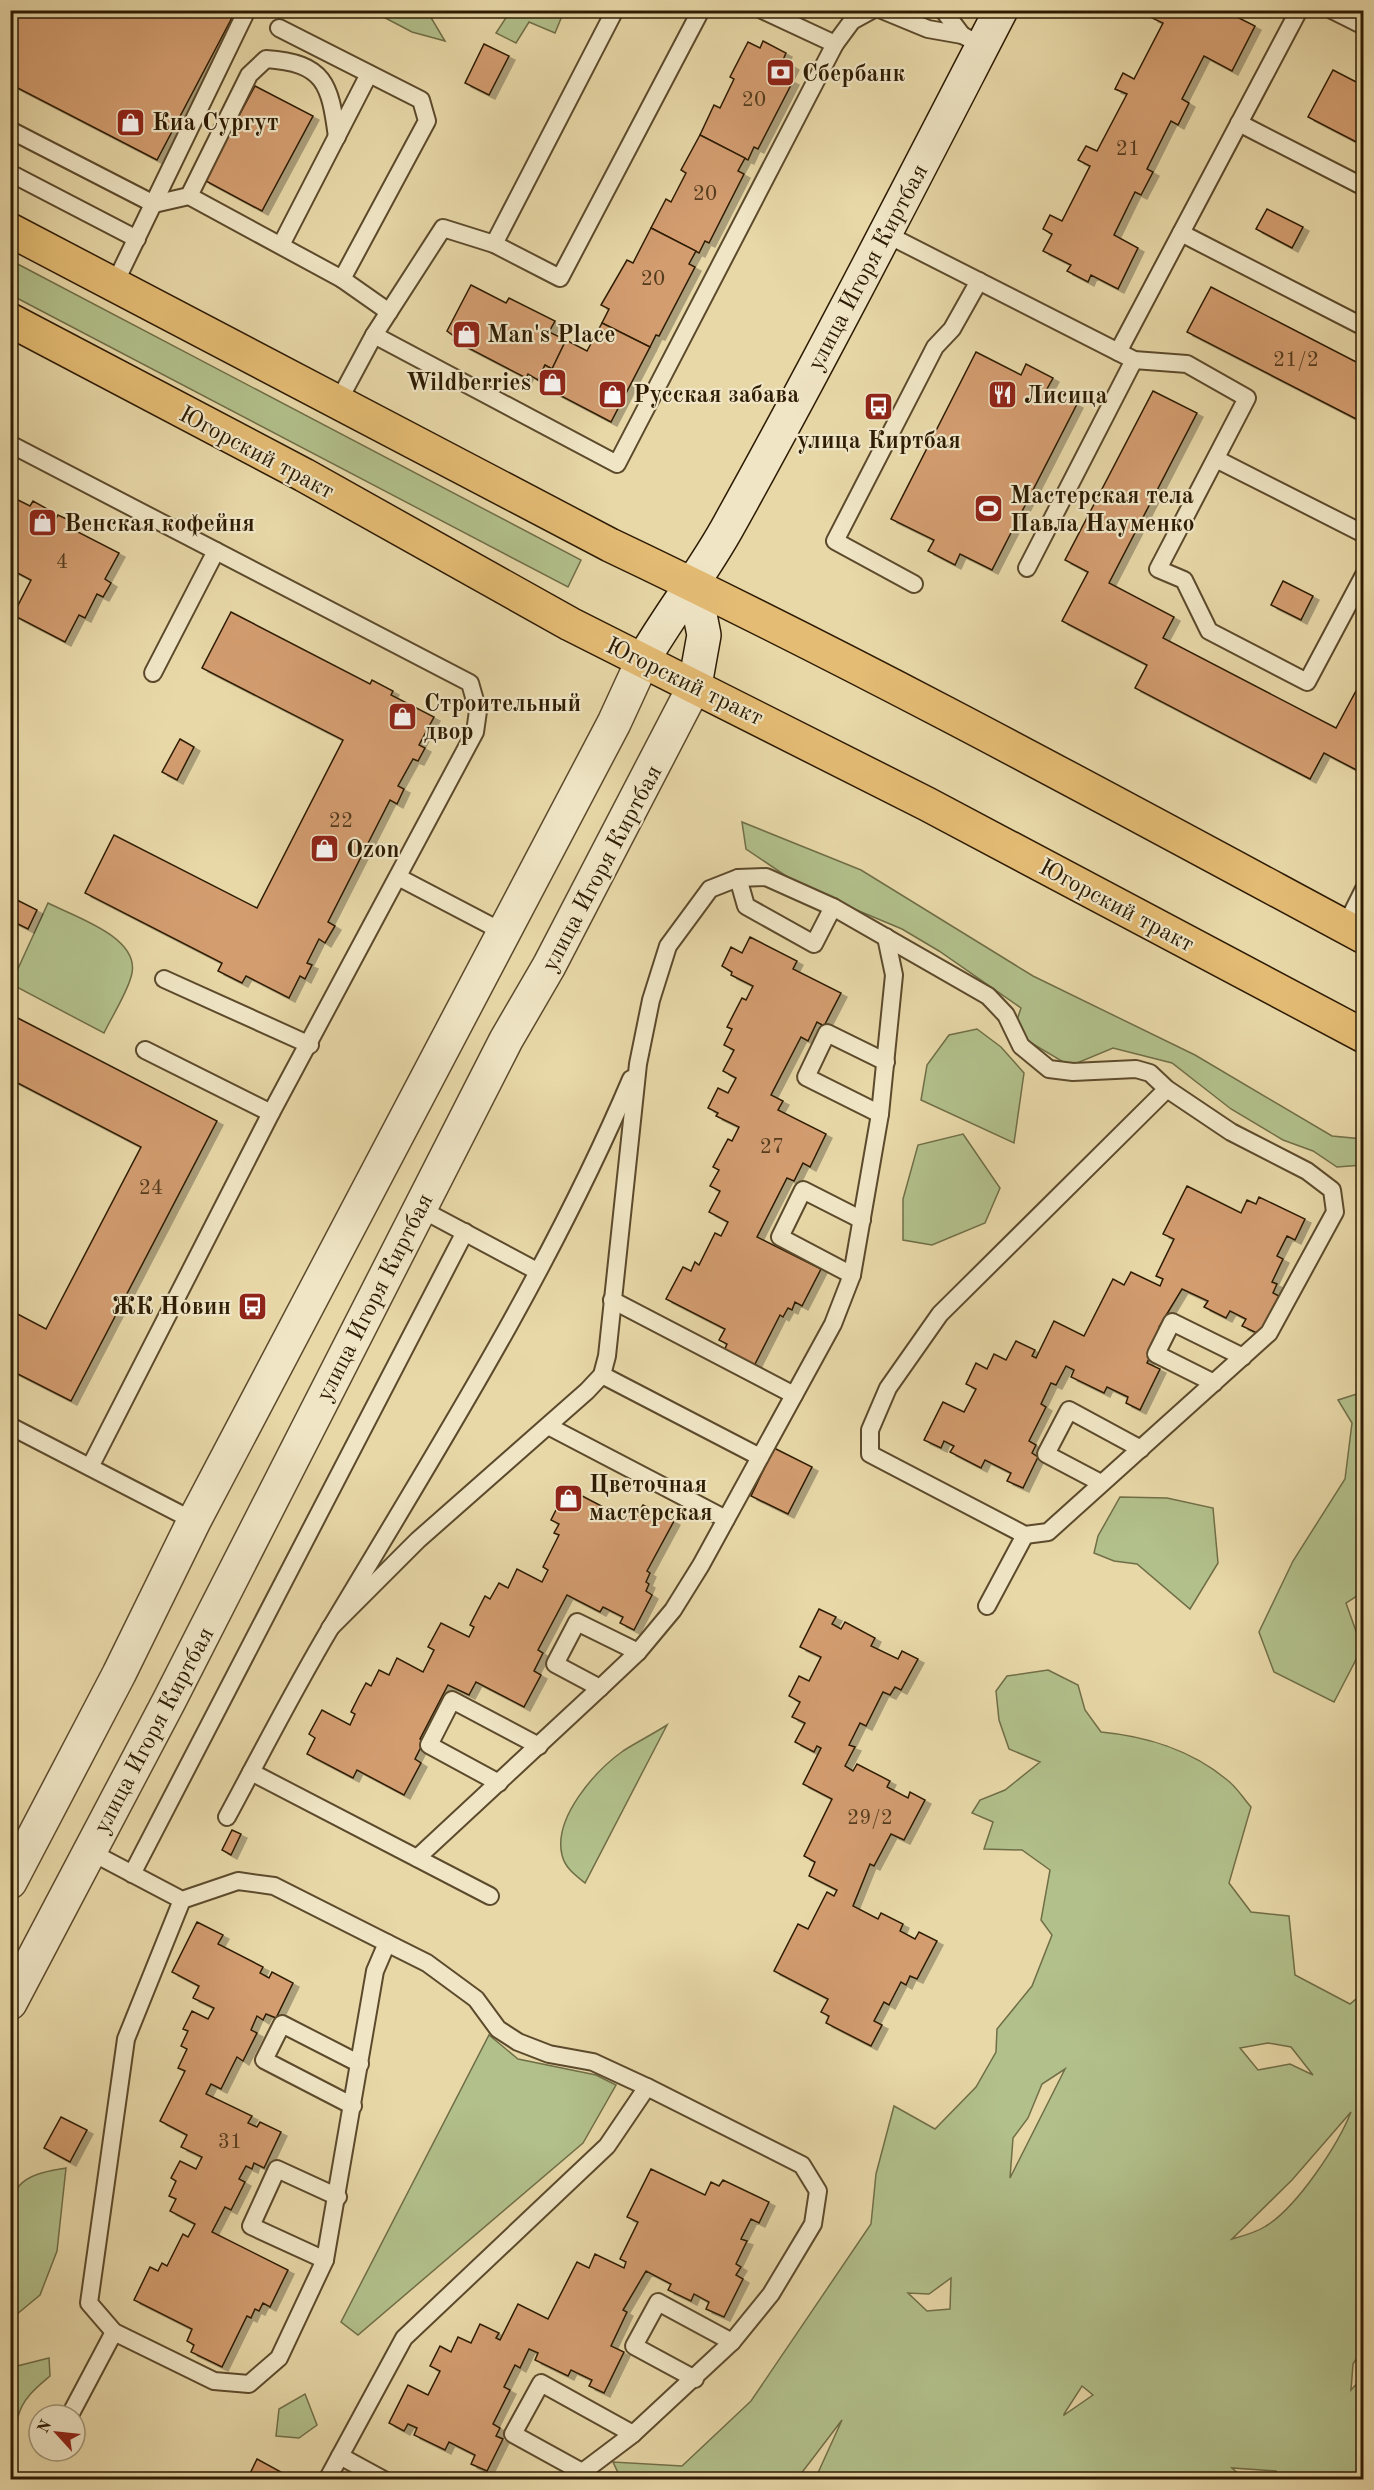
<svg xmlns="http://www.w3.org/2000/svg" width="1374" height="2490" font-family="'Old Standard TT',serif">
  <style>
    .green { fill: #b2c08b; stroke: #706e47; stroke-width: 1.5; fill-rule: evenodd }
    .building { fill: #d39d70; stroke: #2d1b03; stroke-width: 1.5; filter: url(#shadow) }
    .lines { fill: none; stroke-linecap: round; stroke-linejoin: round }
    .lane-casing { stroke: #5c4a2c; stroke-width: 20 }
    .street-casing { stroke: #5c4a2c; stroke-width: 36 }
    .secondary-casing { stroke: #2d1b03; stroke-width: 36 }
    .primary-casing { stroke: #2d1b03; stroke-width: 36 }
    .lane { stroke: #f0e6c6; stroke-width: 16 }
    .street { stroke: #f0e6c6; stroke-width: 33 }
    .secondary { stroke: #f0e6c6; stroke-width: 33 }
    .primary { stroke: #e4bc74; stroke-width: 33 }
    .labels { text-anchor: middle; stroke-width: 4.5; stroke-linejoin: round; paint-order: stroke }
    .number-label { font-size: 21px; fill: #563c1e }
    .poi-label { font-size: 24px; font-weight: bold; fill: #2d1b03; stroke: #f0e6c6; text-anchor: start }
    .street-label { font-size: 24px; fill: #2d1b03; stroke: #f0e6c6 }
  </style>
  <defs>
    <filter id="shadow"><feDropShadow dx="6" dy="4" stdDeviation="0" flood-color="#0004"/></filter>
  </defs>
  <rect width="100%" height="100%" fill="#e8d8a8"/>
  <filter id="stains"><feTurbulence type="fractalNoise" baseFrequency=".00333" numOctaves="4"/><feColorMatrix values="0 0 0 0 .2 0 0 0 0 .09 0 0 0 0 .02 0 0 0 .5 -.17"/></filter>
  <radialGradient id="worn" r=".72"><stop offset=".6" stop-color="#630" stop-opacity="0"/><stop offset="1" stop-color="#630" stop-opacity=".3"/></radialGradient>
  <g class="green">
    <polygon points="511,10 564,10 564,11 555,33 529,22 516,43 496,33"/>
    <polygon points="372,11 446,11 430,16 445,41 412,32"/>
    <polygon points="10,260 581,560 568,587 11,295"/>
    <polygon points="742,822 861,870 1033,976 1195,1055 1332,1136 1363,1139 1363,1165 1337,1167 1313,1151 1283,1140 1231,1109 1172,1063 1113,1048 1070,1066 1013,1032 1021,1008 939,951 902,929 804,888 746,849"/>
    <path d="M 48,903 C 75,917 139,937 132,973 C 129,990 112,1016 104,1033 L 11,984 Z"/>
    <polygon points="977,1029 1001,1047 1024,1073 1014,1143 921,1100 927,1065 949,1035"/>
    <polygon points="963,1134 1000,1188 985,1223 932,1245 903,1240 903,1199 918,1145"/>
    <polygon points="1363,1392 1363,1592 1346,1603 1362,1648 1334,1702 1274,1672 1259,1632 1293,1561 1345,1479 1352,1423 1338,1400"/>
    <polygon points="1120,1497 1167,1498 1213,1508 1218,1563 1190,1609 1137,1564 1114,1561 1094,1553 1098,1536"/>
    <path d="M 1048,1670 L 1078,1685 L 1085,1710 L 1101,1732 C 1145,1736 1191,1750 1226,1779 C 1236,1786 1243,1798 1251,1807 L 1229,1883 L 1251,1912 L 1289,1916 L 1295,1975 L 1350,2004 L 1363,1993 L 1364,2347 L 1353,2364 L 1351,2390 L 1363,2377 L 1363,2479 L 1278,2479 L 1276,2471 L 1232,2468 L 1244,2479 L 811,2479 L 817,2475 L 842,2420 L 797,2479 L 621,2479 L 613,2462 L 682,2466 L 751,2401 L 871,2224 L 876,2174 L 894,2106 L 935,2129 L 976,2087 L 996,2052 L 997,2029 L 1032,1986 L 1052,1935 L 1041,1920 L 1050,1870 L 1022,1850 L 984,1849 L 993,1822 L 972,1813 L 980,1800 L 1005,1790 L 1040,1762 L 1009,1749 L 999,1720 L 996,1691 L 1007,1676 ZM 1268,2043 L 1291,2047 L 1313,2075 L 1290,2064 L 1258,2070 L 1240,2048 ZM 1065,2069 L 1010,2178 L 1013,2138 L 1028,2118 L 1042,2084 ZM 1351,2112 C 1338,2145 1297,2207 1266,2226 C 1257,2232 1243,2236 1232,2239 L 1292,2180 ZM 951,2278 L 950,2309 L 927,2311 L 908,2293 L 929,2294 ZM 1082,2386 L 1093,2395 L 1064,2415 L 1064,2414 Z"/>
    <path d="M 667,1725 L 585,1883 C 575,1875 565,1868 562,1855 C 553,1818 595,1771 623,1751 C 637,1742 653,1734 667,1725 Z"/>
    <polygon points="489,2035 518,2059 596,2075 616,2085 583,2143 358,2335 341,2322"/>
    <path d="M 66,2168 L 57,2251 L 40,2295 L 11,2319 C 10,2291 4,2206 19,2186 C 30,2173 50,2171 66,2168 Z"/>
    <path d="M 11,2350 L 13,2367 L 49,2358 L 50,2376 C 36,2388 22,2399 18,2417 C 14,2436 20,2443 11,2464 Z"/>
    <polygon points="305,2394 317,2425 299,2438 276,2436 279,2409"/>
  </g>
  <g class="building">
    <polygon points="10,10 236,10 157,160 10,84"/>
    <polygon points="1156,10 1232,10 1231,14 1255,26 1232,71 1204,56 1182,99 1189,103 1178,125 1171,121 1147,169 1153,172 1141,195 1135,192 1114,235 1138,248 1118,289 1091,275 1088,282 1067,271 1071,265 1043,251 1052,234 1043,229 1050,215 1062,221 1090,166 1078,160 1086,146 1097,151 1127,94 1115,89 1123,73 1134,79 1163,23 1152,18"/>
    <polygon points="763,41 786,53 783,60 793,66 787,78 793,81 758,149 754,147 748,160 700,135 714,105 720,108 734,79 730,77 748,42 760,48"/>
    <polygon points="484,44 509,56 489,95 465,83"/>
    <polygon points="1333,70 1364,86 1364,146 1308,117"/>
    <polygon points="255,86 313,116 262,211 204,180"/>
    <polygon points="700,135 745,158 738,171 744,174 709,243 705,241 699,253 651,228 666,199 671,202 686,173 681,170"/>
    <polygon points="1267,209 1303,227 1292,248 1256,229"/>
    <polygon points="651,228 696,251 689,264 695,267 659,336 656,335 650,347 602,323 609,309 601,305 627,260 633,263"/>
    <polygon points="471,285 506,303 509,298 555,321 549,332 566,340 552,369 545,365 538,380 528,374 526,378 453,340 455,337 447,331"/>
    <polygon points="1211,287 1364,366 1364,423 1187,332"/>
    <polygon points="602,323 650,347 611,422 546,388 549,384 538,380 545,365 552,369 566,340 587,351"/>
    <polygon points="976,352 1021,375 1026,364 1053,378 1047,389 1077,404 992,570 960,554 955,565 928,551 934,540 891,519"/>
    <polygon points="1153,391 1197,413 1109,583 1174,617 1163,638 1336,728 1364,676 1364,774 1324,753 1310,779 1135,688 1147,665 1062,621 1088,572 1065,560"/>
    <polygon points="10,496 30,506 33,501 49,510 46,515 55,520 58,515 73,522 70,528 119,553 105,579 111,583 103,597 97,594 85,618 79,615 65,642 13,615 31,580 10,569"/>
    <polygon points="1283,581 1313,596 1301,620 1271,605"/>
    <polygon points="231,612 370,684 372,680 393,691 391,695 434,717 419,745 425,748 418,761 413,759 398,786 404,789 397,804 390,800 328,922 335,926 325,943 319,939 307,963 312,965 305,979 300,976 289,998 246,976 242,983 218,971 222,963 85,893 114,835 257,908 343,740 202,668"/>
    <polygon points="180,739 194,747 177,780 162,772"/>
    <polygon points="15,899 37,910 28,929 10,920 10,907"/>
    <polygon points="750,937 797,961 793,969 841,993 824,1026 817,1022 808,1041 801,1037 771,1095 783,1101 778,1110 826,1134 810,1167 803,1163 794,1181 787,1178 757,1237 821,1269 802,1306 795,1302 792,1310 788,1308 783,1317 780,1315 754,1366 724,1351 727,1344 719,1340 725,1329 666,1299 683,1267 691,1271 695,1262 699,1265 715,1233 721,1236 728,1222 709,1212 720,1191 710,1186 719,1170 713,1167 728,1139 732,1141 739,1127 716,1116 718,1113 708,1108 718,1088 728,1093 736,1078 723,1071 734,1050 724,1045 732,1029 727,1027 742,998 746,1000 753,986 731,975 732,972 722,966 731,947 742,953"/>
    <polygon points="10,1014 217,1121 71,1401 10,1370 10,1310 46,1329 141,1147 10,1079"/>
    <polygon points="1187,1186 1241,1213 1247,1200 1256,1204 1259,1197 1305,1219 1295,1240 1287,1236 1277,1256 1283,1259 1272,1282 1277,1284 1273,1293 1279,1296 1261,1335 1242,1326 1246,1319 1230,1311 1226,1318 1204,1307 1208,1301 1182,1289 1159,1327 1163,1329 1147,1363 1160,1369 1140,1410 1126,1403 1128,1397 1107,1387 1104,1393 1071,1377 1074,1370 1066,1366 1056,1385 1051,1383 1041,1404 1046,1407 1029,1441 1036,1445 1032,1453 1038,1457 1023,1488 1007,1481 1011,1473 985,1460 981,1468 950,1452 954,1446 944,1441 941,1448 924,1440 943,1402 964,1412 976,1389 966,1384 976,1363 987,1369 994,1354 1006,1360 1016,1341 1035,1350 1032,1356 1036,1358 1054,1321 1084,1336 1113,1279 1124,1285 1131,1272 1160,1286 1163,1279 1156,1276 1174,1239 1163,1234"/>
    <polygon points="774,1448 812,1467 788,1514 751,1496"/>
    <polygon points="567,1488 626,1519 632,1507 639,1512 643,1505 674,1521 647,1571 650,1573 646,1582 649,1584 646,1591 652,1595 634,1630 620,1623 623,1617 603,1607 600,1612 567,1595 538,1650 543,1653 534,1671 541,1675 524,1707 476,1682 469,1695 448,1685 420,1739 424,1741 415,1759 421,1763 404,1795 357,1770 353,1778 307,1754 315,1738 309,1734 322,1710 350,1725 355,1714 351,1712 359,1696 366,1683 371,1686 379,1670 389,1675 397,1658 423,1672 434,1650 428,1647 441,1623 469,1637 474,1627 470,1625 485,1596 490,1599 499,1583 508,1588 517,1569 542,1582 548,1570 543,1567 559,1535 554,1533 559,1524 551,1520"/>
    <polygon points="819,1609 836,1617 832,1624 841,1629 845,1622 875,1638 871,1646 898,1659 902,1651 918,1659 901,1690 895,1687 890,1695 883,1692 866,1726 860,1723 849,1745 855,1747 845,1766 853,1771 857,1764 890,1781 887,1787 908,1798 910,1792 925,1800 904,1840 891,1834 874,1866 870,1864 853,1906 878,1919 881,1913 903,1924 900,1931 915,1939 919,1932 937,1941 917,1979 910,1976 906,1985 901,1982 889,2005 884,2002 874,2021 882,2025 871,2046 826,2023 829,2016 821,2012 828,1999 774,1971 798,1924 808,1929 827,1892 834,1896 837,1890 809,1876 815,1862 804,1856 832,1799 803,1784 821,1748 817,1746 814,1752 795,1742 805,1723 792,1717 800,1702 789,1696 799,1676 809,1681 821,1657 800,1647"/>
    <polygon points="232,1830 241,1834 231,1855 222,1850"/>
    <polygon points="197,1922 223,1935 218,1944 263,1967 260,1973 269,1978 272,1972 293,1983 276,2018 266,2014 263,2020 257,2016 251,2030 257,2033 243,2061 237,2057 221,2089 211,2084 206,2094 252,2116 248,2123 257,2127 260,2122 281,2132 264,2168 254,2163 252,2169 246,2166 239,2179 245,2182 231,2210 225,2207 212,2232 288,2270 270,2307 263,2303 259,2311 255,2309 251,2318 247,2316 222,2367 191,2352 194,2345 187,2341 192,2329 134,2300 150,2267 158,2271 162,2263 167,2266 183,2234 188,2237 195,2224 170,2211 176,2199 169,2196 176,2181 171,2178 180,2161 196,2169 202,2157 181,2147 187,2135 160,2121 185,2071 178,2068 187,2049 181,2046 188,2031 183,2029 192,2011 208,2019 214,2008 193,1998 199,1986 172,1972"/>
    <polygon points="61,2117 87,2130 70,2162 44,2148"/>
    <polygon points="651,2169 705,2195 711,2182 719,2186 723,2180 769,2202 759,2223 751,2219 741,2239 747,2241 736,2264 741,2267 736,2275 743,2279 724,2317 706,2309 709,2302 694,2294 691,2301 668,2290 671,2284 646,2271 623,2310 627,2312 611,2346 624,2352 604,2393 589,2386 592,2380 571,2370 568,2376 535,2360 538,2353 529,2349 520,2368 515,2365 504,2387 510,2390 493,2424 500,2428 496,2436 503,2439 487,2471 471,2464 475,2455 449,2442 445,2450 414,2435 417,2428 408,2424 404,2431 389,2423 408,2385 428,2395 440,2371 430,2366 440,2346 451,2352 458,2337 471,2343 480,2324 499,2333 496,2338 500,2340 518,2304 548,2319 577,2262 589,2268 595,2254 624,2268 626,2262 620,2259 638,2222 627,2217"/>
    <polygon points="257,2459 281,2472 277,2480 247,2480"/>
  </g>
  <g class="lines">
    <defs>
      <g id="lane">
        <polyline points="762,10 835,44"/>
        <polyline points="882,10 928,29 962,35 983,46"/>
        <polyline points="943,10 962,35"/>
        <polyline points="1332,10 1364,26"/>
        <polyline points="1239,123 1364,187"/>
        <polyline points="10,130 154,204 189,196 342,279 427,121 421,100 279,28"/>
        <polyline points="10,173 137,239"/>
        <path d="M 189,196 L 249,75 L 266,59 C 325,63 330,84 337,137"/>
        <polyline points="1181,233 1364,327"/>
        <polyline points="886,234 1134,360 1187,364 1247,398 1158,569 1184,580 1209,631 1307,682 1364,575"/>
        <polyline points="494,244 615,10"/>
        <polyline points="281,245 369,74"/>
        <polyline points="342,279 389,312"/>
        <polyline points="115,283 247,10"/>
        <polyline points="374,335 617,464 835,44 852,21 872,10"/>
        <polyline points="1118,352 1299,10"/>
        <polyline points="338,402 374,335 443,228 494,244 560,278 701,10"/>
        <polyline points="10,444 470,683 478,711 475,732 271,1113 90,1467"/>
        <polyline points="1216,459 1364,534"/>
        <polyline points="1027,568 1134,360"/>
        <polyline points="914,584 835,541 935,347 952,329 979,281"/>
        <polyline points="153,673 216,551"/>
        <polyline points="398,877 503,932"/>
        <polyline points="738,878 746,906 814,944 833,907"/>
        <polyline points="1345,927 1364,889"/>
        <polyline points="164,979 310,1045"/>
        <polyline points="145,1050 271,1113"/>
        <polyline points="880,1114 806,1077 827,1033 886,1062"/>
        <polyline points="419,1208 537,1271"/>
        <polyline points="852,1275 780,1237 803,1190 862,1220"/>
        <polyline points="612,1300 794,1395"/>
        <polyline points="602,1375 760,1457"/>
        <polyline points="1214,1383 1156,1354 1172,1322 1243,1357"/>
        <polyline points="10,1426 194,1521"/>
        <polyline points="548,1426 726,1519"/>
        <polyline points="1101,1483 1046,1454 1069,1410 1141,1449"/>
        <polyline points="987,1606 1025,1535"/>
        <polyline points="330,1628 418,1540 587,1391 602,1375 607,1356 638,1064 651,1000 668,946 710,889 738,878 766,877 833,907 988,996 1006,1015 1021,1046 1049,1069 1073,1072 1136,1069 1150,1073 1167,1089 1231,1132 1307,1171 1332,1190 1335,1212 1269,1333 1048,1532 1025,1535 870,1454 870,1430 888,1388 940,1314 1167,1089"/>
        <polyline points="600,1688 555,1664 577,1622 638,1652"/>
        <polyline points="251,1772 490,1896"/>
        <polyline points="499,1783 429,1745 452,1700 539,1746"/>
        <path d="M 227,1817 C 261,1754 294,1689 331,1627 C 438,1448 550,1270 631,1079"/>
        <polyline points="89,1851 182,1900 238,1881 274,1886 387,1943 375,1971 325,2260 279,2358 249,2384 214,2381 114,2332 89,2303 126,2039 182,1900"/>
        <polyline points="417,1858 600,1688 638,1652 673,1610 701,1565 833,1324 852,1275 880,1114 894,975 886,937"/>
        <polyline points="132,1874 465,1232"/>
        <polyline points="387,1943 427,1963 476,1999 498,2029 518,2042 549,2054 593,2062 647,2087 802,2165 818,2191 813,2224 771,2294 732,2342 633,2434 572,2480"/>
        <polyline points="353,2106 264,2060 282,2024 360,2064"/>
        <polyline points="325,2260 251,2226 277,2169 338,2197"/>
        <polyline points="695,2379 634,2346 658,2302 732,2342"/>
        <polyline points="70,2415 114,2332"/>
        <polyline points="582,2472 513,2434 541,2383 633,2434"/>
        <polyline points="327,2480 340,2456"/>
        <polyline points="384,2480 340,2456 404,2338 607,2146 647,2087"/>
      </g>
      <g id="street">
        <polyline points="10,1882 119,1674 194,1521 614,723 643,660"/>
        <polyline points="10,2003 169,1701 506,1040 549,966 695,685"/>
      </g>
      <g id="secondary">
        <polyline points="694,585 704,635 695,685"/>
        <path d="M 643,660 C 670,613 704,571 730,523 C 824,354 912,182 1001,10"/>
      </g>
      <g id="primary">
        <path d="M 10,230 L 610,545 C 865,666 1115,803 1364,937"/>
        <polyline points="10,320 304,475 570,624 927,804 1364,1036"/>
      </g>
    </defs>
    <use href="#lane" class="lane-casing"/>
    <use href="#street" class="street-casing"/>
    <use href="#secondary" class="secondary-casing"/>
    <use href="#primary" class="primary-casing"/>
    <use href="#lane" class="lane"/>
    <use href="#street" class="street"/>
    <use href="#secondary" class="secondary"/>
    <use href="#primary" class="primary"/>
  </g>
  <defs>
    <symbol id="bank-square" viewBox="-11 -11 22 22"><rect x="-9" y="-9" width="18" height="18" rx="4" fill="#8f2418" stroke="#f0e6c6"/><path d="M-6-4H6V4H-6ZM0-2.3a2.3 2.3 0 1 0 0 4.6a2.3 2.3 0 1 0 0-4.6Z" fill="#fff"/></symbol>
    <symbol id="shop-square" viewBox="-11 -11 22 22"><rect x="-9" y="-9" width="18" height="18" rx="4" fill="#8f2418" stroke="#f0e6c6"/><path d="M-5-2.5h2.3a2.7 3.5 0 0 1 5.4 0H5L5.5 6h-11ZM-1.5-2.5h3a1.5 2.3 0 0 0-3 0Z" fill="#fff"/></symbol>
    <symbol id="restaurant-square" viewBox="-11 -11 22 22"><rect x="-9" y="-9" width="18" height="18" rx="4" fill="#8f2418" stroke="#f0e6c6"/><path d="M-5-6h1v4h1v-4h1v4h1v-4h1v5L-1.5 .5V6h-2V.5L-5-1ZM5-6V6H3V1.5H1.5Q1.5-4 5-6Z" fill="#fff"/></symbol>
    <symbol id="bus-square" viewBox="-11 -11 22 22"><rect x="-9" y="-9" width="18" height="18" rx="4" fill="#8f2418" stroke="#f0e6c6"/><path d="M-5-6H5V4H4V6H2V4H-2V6H-4V4H-5ZM-3.5-4V0h7V-4ZM-3.5 1.2v1.5H-2V1.2ZM2 1.2v1.5H3.5V1.2Z" fill="#fff"/></symbol>
    <symbol id="stadium-square" viewBox="-11 -11 22 22"><rect x="-9" y="-9" width="18" height="18" rx="4" fill="#8f2418" stroke="#f0e6c6"/><path d="M0-5a6.5 5 0 1 0 0 10a6.5 5 0 1 0 0-10ZM-3.5-1.8h7v3.6h-7Z" fill="#fff"/></symbol>
  </defs>
  <g fill-rule="evenodd">
    <use href="#bank-square" x="764" y="56" width="33" height="33"/>
    <use href="#shop-square" x="114" y="106" width="33" height="33"/>
    <use href="#shop-square" x="450" y="318" width="33" height="33"/>
    <use href="#shop-square" x="536" y="366" width="33" height="33"/>
    <use href="#shop-square" x="596" y="378" width="33" height="33"/>
    <use href="#restaurant-square" x="986" y="378" width="33" height="33"/>
    <use href="#bus-square" x="862" y="390" width="33" height="33"/>
    <use href="#stadium-square" x="972" y="492" width="33" height="33"/>
    <use href="#shop-square" x="26" y="506" width="33" height="33"/>
    <use href="#shop-square" x="386" y="700" width="33" height="33"/>
    <use href="#shop-square" x="308" y="832" width="33" height="33"/>
    <use href="#bus-square" x="236" y="1290" width="33" height="33"/>
    <use href="#shop-square" x="552" y="1482" width="33" height="33"/>
  </g>
  <g class="labels">
    <g class="number-label">
      <text x="754" y="106">20</text>
      <text x="1128" y="155">21</text>
      <text x="705" y="200">20</text>
      <text x="653" y="285">20</text>
      <text x="1296" y="366">21/2</text>
      <text x="62" y="568">4</text>
      <text x="341" y="827">22</text>
      <text x="772" y="1153">27</text>
      <text x="151" y="1194">24</text>
      <text x="870" y="1824">29/2</text>
      <text x="230" y="2148">31</text>
    </g>
    <g class="poi-label">
      <text x="802" y="81">Сбербанк</text>
      <text x="152" y="130">Киа Сургут</text>
      <text x="487" y="342">Man's Place</text>
      <text x="531" y="390" text-anchor="end">Wildberries</text>
      <text x="633" y="402">Русская забава</text>
      <text x="1024" y="403">Лисица</text>
      <text x="879" y="448" text-anchor="middle">улица Киртбая</text>
      <text x="1010" y="503">Мастерская тела<tspan x="1010" dy="28">Павла Науменко</tspan></text>
      <text x="64" y="531">Венская кофейня</text>
      <text x="424" y="711">Строительный<tspan x="424" dy="28">двор</tspan></text>
      <text x="346" y="857">Ozon</text>
      <text x="231" y="1314" text-anchor="end">ЖК Новин</text>
      <text x="589" y="1492">Цветочная<tspan x="589" dy="28">мастерская</tspan></text>
    </g>
    <g class="street-label">
      <text transform="translate(867 267) rotate(-62)" y="8">улица Игоря Киртбая</text>
      <text transform="translate(257 452) rotate(28)" y="8">Югорский тракт</text>
      <text transform="translate(685 681) rotate(26)" y="8">Югорский тракт</text>
      <text transform="translate(601 868) rotate(-62)" y="8">улица Игоря Киртбая</text>
      <text transform="translate(1117 905) rotate(28)" y="8">Югорский тракт</text>
      <text transform="translate(374 1297) rotate(-63)" y="8">улица Игоря Киртбая</text>
      <text transform="translate(153 1730) rotate(-62)" y="8">улица Игоря Киртбая</text>
    </g>
  </g>
  <rect width="1374" height="2490" fill="none" stroke="#e8d8a8" stroke-width="36"/>
  <rect x="12" y="12" width="1350" height="2466" fill="none" stroke="#2d1b03" stroke-width="3"/>
  <rect x="18" y="18" width="1338" height="2454" fill="none" stroke="#2d1b03" stroke-width="1.5"/>
  <g transform="translate(57 2433) rotate(297)"><circle r="28" fill="#f0e6c6" stroke="#a29578" stroke-width="1.5"/>
  <path d="M0-4.5L10 22L0 15L-10 22Z" fill="#8f2418"/>
  <text y="-9" font-size="16" font-weight="bold" text-anchor="middle" fill="#2d1b03">N</text>
  </g>
  <rect width="100%" height="100%" filter="url(#stains)"/>
  <rect width="100%" height="100%" fill="url(#worn)"/>
</svg>
